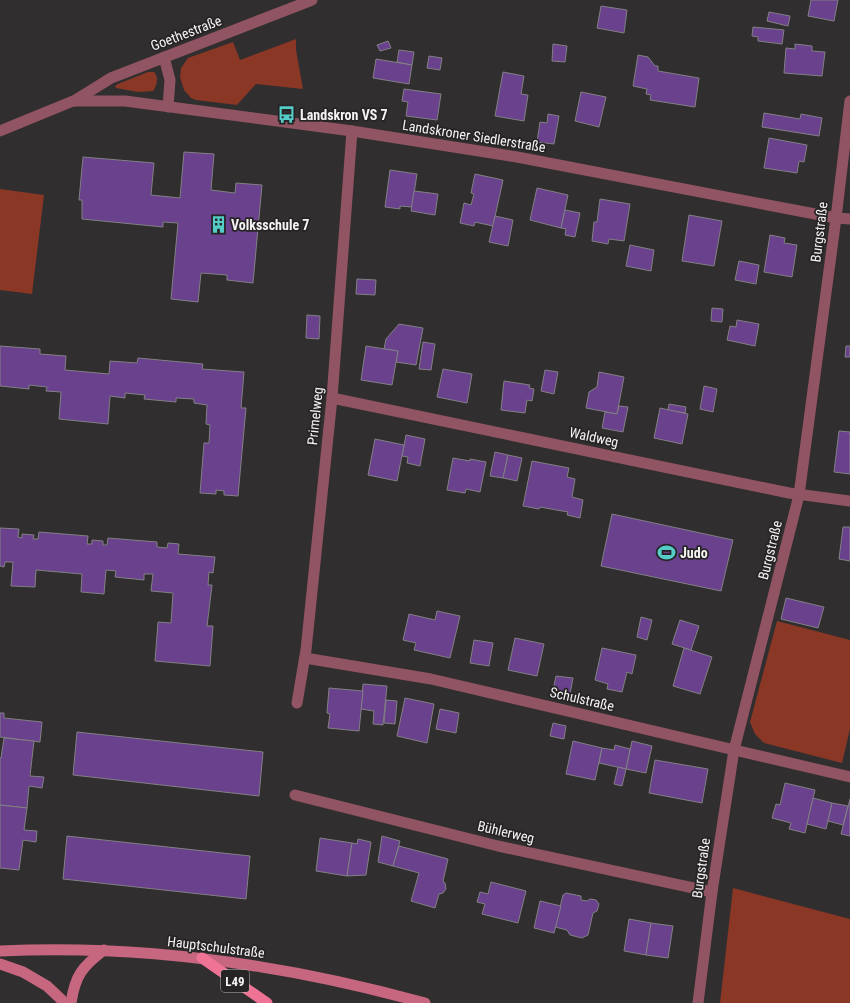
<svg xmlns="http://www.w3.org/2000/svg" width="850" height="1003" font-family="'Roboto Condensed',sans-serif">
  <style>
    .green { fill: #8a3725 }
    .building { fill: #69418c; stroke: #828084 }
    .lines { fill: none; stroke-linecap: round; stroke-linejoin: round }
    .minor { stroke: #915462; stroke-width: 11 }
    .secondary { stroke: #c6667f; stroke-width: 11 }
    .primary { stroke: #ef7395; stroke-width: 11 }
    .labels { text-anchor: middle; stroke-width: 3.5; stroke-linejoin: round; paint-order: stroke }
    .shield { fill: #272426; stroke: #b7b5b6; stroke-width: 1 }
    .shield-label { font-size: 13px; font-weight: bold; fill: #f5f3f4 }
    .street-label { font-size: 14px; fill: #f5f3f4; stroke: #272426 }
    .poi-label { font-size: 14px; font-weight: bold; fill: #f5f3f4; stroke: #272426; text-anchor: start }
  </style>
  <rect width="100%" height="100%" fill="#312e30"/>
  <g class="green">
    <polygon points="296,39 296,50 303,89 256,84 237,105 196,100 191,98 184,90 180,77 181,68 188,58 233,42 240,60"/>
    <path d="M 148,72 L 154,72 C 159,77 157,85 153,91 L 138,92 L 116,88 L 115,86 L 118,84 Z"/>
    <polygon points="0,189 44,195 32,294 0,290"/>
    <polygon points="777,621 850,640 850,729 842,763 764,743 755,734 750,722"/>
    <polygon points="733,888 850,919 850,1003 720,1003"/>
  </g>
  <g class="building">
    <polygon points="811,0 838,0 834,21 808,16"/>
    <polygon points="601,6 627,10 624,33 597,28"/>
    <polygon points="769,12 790,16 788,26 767,21"/>
    <polygon points="753,27 784,30 782,44 758,41 758,37 752,36"/>
    <polygon points="388,41 391,48 380,51 377,45"/>
    <polygon points="553,44 567,46 565,62 552,61"/>
    <polygon points="795,44 812,46 812,51 825,52 822,76 784,73 786,48 795,49"/>
    <polygon points="399,50 414,52 412,65 397,62"/>
    <polygon points="638,55 648,57 655,66 658,66 658,71 699,78 695,107 650,100 651,95 646,94 647,89 633,86"/>
    <polygon points="429,56 442,58 440,70 427,68"/>
    <polygon points="376,59 412,65 409,84 373,78"/>
    <polygon points="503,72 524,76 521,94 528,95 524,121 495,116"/>
    <polygon points="404,89 441,94 437,120 406,116 408,102 402,101"/>
    <polygon points="581,92 606,97 599,127 575,121"/>
    <polygon points="764,113 800,119 801,114 822,118 819,136 762,127"/>
    <polygon points="548,114 559,116 554,144 537,142 540,122 547,123"/>
    <polygon points="769,138 807,145 804,162 799,161 797,173 764,168"/>
    <polygon points="184,152 214,154 211,190 235,193 236,183 262,185 253,283 227,280 227,275 201,273 198,302 171,299 178,223 163,222 163,227 82,219 82,200 79,200 83,157 154,163 151,195 180,198"/>
    <polygon points="390,170 417,174 412,207 400,206 400,209 385,207"/>
    <polygon points="475,174 503,180 493,226 475,222 474,226 460,223 464,203 471,205 474,194 471,193"/>
    <polygon points="537,188 568,195 561,228 530,220"/>
    <polygon points="414,191 438,194 435,215 411,211"/>
    <polygon points="600,199 630,204 624,241 609,239 608,244 592,241 594,222 597,222"/>
    <polygon points="565,210 580,213 575,237 565,235 566,229 561,228"/>
    <polygon points="689,215 722,221 714,266 682,261"/>
    <polygon points="495,216 513,220 508,246 489,242"/>
    <polygon points="770,235 785,238 784,243 797,245 792,277 764,272"/>
    <polygon points="630,245 654,250 651,271 626,266"/>
    <polygon points="739,261 759,265 756,284 735,280"/>
    <polygon points="357,279 376,280 375,295 356,294"/>
    <polygon points="712,308 723,309 722,322 711,321"/>
    <polygon points="307,315 320,316 319,339 306,338"/>
    <polygon points="737,320 759,324 755,346 727,340 730,326 736,327"/>
    <polygon points="399,324 423,328 416,365 396,362 398,351 384,349 386,339"/>
    <polygon points="423,342 435,344 431,370 419,369"/>
    <polygon points="0,346 40,349 40,354 66,356 65,370 109,374 110,361 137,363 138,358 203,364 202,369 244,372 241,408 246,408 238,496 224,495 224,491 216,490 216,494 200,493 204,443 209,443 210,425 206,424 207,405 194,403 194,399 176,398 176,402 144,399 145,395 125,393 125,398 110,396 108,424 59,419 61,392 46,391 47,387 29,385 29,389 0,386"/>
    <polygon points="366,346 398,351 392,385 361,380"/>
    <polygon points="846,346 850,346 850,357 845,357"/>
    <polygon points="443,369 472,374 467,403 437,397"/>
    <polygon points="545,370 558,372 554,394 541,391"/>
    <polygon points="599,372 624,377 617,414 586,408 589,392 597,387"/>
    <polygon points="504,381 530,385 529,388 534,389 532,401 527,400 525,413 501,410"/>
    <polygon points="704,386 717,389 713,412 700,409"/>
    <polygon points="669,404 686,407 685,413 668,410"/>
    <polygon points="619,406 628,407 623,432 602,428 605,412 617,414"/>
    <polygon points="660,408 688,414 682,444 654,438"/>
    <polygon points="839,431 850,432 850,474 834,472"/>
    <polygon points="406,435 425,439 420,466 407,463 408,457 402,456"/>
    <polygon points="375,439 404,445 397,481 368,475"/>
    <polygon points="495,452 508,455 503,478 490,476"/>
    <polygon points="508,455 522,458 517,481 503,478"/>
    <polygon points="453,458 470,461 470,459 486,462 480,492 466,489 465,493 447,490"/>
    <polygon points="532,461 569,468 567,477 575,479 572,497 583,500 580,518 567,515 568,512 540,507 539,509 523,506"/>
    <polygon points="612,514 733,540 721,591 601,566"/>
    <polygon points="843,527 850,527 850,561 839,559"/>
    <polygon points="0,528 19,529 18,537 22,538 22,534 34,535 33,539 38,539 39,532 88,536 87,544 92,544 92,540 103,541 103,545 107,545 108,538 157,542 157,547 167,548 168,543 179,544 178,554 215,557 213,573 209,572 208,585 212,585 207,626 213,626 210,666 155,661 158,622 171,623 173,593 151,591 153,574 144,574 144,580 115,577 116,571 106,570 104,594 81,592 82,574 36,570 35,587 11,586 13,562 5,562 4,567 0,566"/>
    <polygon points="786,598 824,607 818,628 781,619"/>
    <polygon points="437,611 460,616 450,658 414,650 416,643 403,640 409,614 435,620"/>
    <polygon points="641,617 652,620 647,640 637,637"/>
    <polygon points="680,620 699,626 691,650 672,644"/>
    <polygon points="515,638 544,644 537,676 508,670"/>
    <polygon points="474,640 493,643 489,666 470,663"/>
    <polygon points="602,648 636,655 632,674 627,672 622,692 607,689 608,684 595,680"/>
    <polygon points="684,648 712,657 700,694 673,686"/>
    <polygon points="556,676 573,678 569,699 552,695"/>
    <polygon points="363,684 387,686 383,725 373,724 374,711 361,709"/>
    <polygon points="329,688 363,691 359,731 328,728 330,714 327,713"/>
    <polygon points="405,698 434,704 427,743 397,736"/>
    <polygon points="386,700 397,701 395,724 384,723"/>
    <polygon points="440,709 459,713 456,733 436,729"/>
    <polygon points="0,713 4,713 4,718 42,722 40,742 0,737"/>
    <polygon points="553,723 566,726 564,739 550,736"/>
    <polygon points="77,732 263,752 259,796 73,775"/>
    <polygon points="4,738 34,741 30,776 44,777 42,788 29,786 27,808 0,805 0,758 1,758"/>
    <polygon points="573,741 602,748 595,780 566,774"/>
    <polygon points="632,741 652,746 646,773 626,769"/>
    <polygon points="615,745 630,749 626,769 599,763 602,748 614,750"/>
    <polygon points="655,760 708,769 702,803 649,793"/>
    <polygon points="618,767 626,769 622,786 614,784"/>
    <polygon points="785,783 815,790 805,833 789,829 791,823 772,818 776,804 780,805"/>
    <polygon points="813,798 832,803 826,829 807,824"/>
    <polygon points="850,799 850,836 841,834"/>
    <polygon points="832,803 848,806 843,825 828,821"/>
    <polygon points="0,805 27,808 24,830 37,831 36,842 23,840 19,870 0,868"/>
    <polygon points="67,836 250,856 246,899 63,879"/>
    <polygon points="382,836 400,841 393,866 378,862"/>
    <polygon points="320,838 352,843 347,876 316,871"/>
    <polygon points="358,839 371,842 366,875 347,876 352,843 357,844"/>
    <polygon points="399,846 448,859 443,881 445,883 446,889 443,893 439,894 435,908 411,901 419,873 393,866"/>
    <polygon points="491,882 526,891 518,923 482,914 485,904 477,902 480,892 488,894"/>
    <polygon points="566,893 581,896 581,900 587,901 590,899 596,900 599,904 597,911 593,913 588,935 582,938 570,935 567,930 555,927 563,895"/>
    <polygon points="540,901 561,906 554,933 534,928"/>
    <polygon points="629,919 651,923 646,955 624,951"/>
    <polygon points="651,923 673,926 668,958 646,955"/>
  </g>
  <g class="lines">
    <g class="minor">
      <polyline points="164,57 170,80 168,107"/>
      <polyline points="74,101 111,78 312,0"/>
      <polyline points="0,131 73,101 125,101 352,131 517,157 836,218 850,219"/>
      <polyline points="332,398 789,493 850,501"/>
      <polyline points="305,658 431,679 850,777"/>
      <polyline points="297,703 306,650 332,398 352,131"/>
      <polyline points="295,795 498,846 712,892"/>
      <polyline points="698,1003 712,892 734,750 799,495 836,218 850,101"/>
    </g>
    <g class="secondary">
      <path d="M 0,951 C 143,944 287,965 425,1003"/>
      <polyline points="0,964 23,972 47,986 65,1003"/>
      <path d="M 71,1003 C 75,975 83,966 104,950"/>
    </g>
    <polyline class="primary" points="202,958 267,1003"/>
  </g>
  <defs>
    <symbol id="bus-bare" viewBox="-9 -9 18 18"><path d="M-5-6H5V4H4V6H2V4H-2V6H-4V4H-5ZM-3.5-4V0h7V-4ZM-3.5 1.2v1.5H-2V1.2ZM2 1.2v1.5H3.5V1.2Z" fill="#54cdc8" stroke="#272426" stroke-width="2.5" paint-order="stroke"/></symbol>
    <symbol id="building-bare" viewBox="-9 -9 18 18"><path d="M-4-6H4V6H1V3H-1V6H-4ZM-2.5-4.3h1.7v1.8h-1.7ZM.8-4.3h1.7v1.8H.8ZM-2.5-1h1.7V.8h-1.7ZM.8-1h1.7V.8H.8Z" fill="#54cdc8" stroke="#272426" stroke-width="2.5" paint-order="stroke"/></symbol>
    <symbol id="stadium-bare" viewBox="-9 -9 18 18"><path d="M0-5a6.5 5 0 1 0 0 10a6.5 5 0 1 0 0-10ZM-3.5-1.8h7v3.6h-7Z" fill="#54cdc8" stroke="#272426" stroke-width="2.5" paint-order="stroke"/></symbol>
  </defs>
  <g fill-rule="evenodd">
    <use href="#bus-bare" x="274" y="102" width="25" height="25"/>
    <use href="#building-bare" x="206" y="212" width="25" height="25"/>
    <use href="#stadium-bare" x="654" y="540" width="25" height="25"/>
  </g>
  <g class="labels">
    <rect class="shield" x="221" y="970" width="28" height="22" rx="3"/>
    <g class="shield-label">
      <text x="235" y="986">L49</text>
    </g>
    <g class="street-label">
      <text transform="translate(186 33) rotate(-21)" y="5">Goethestraße</text>
      <text transform="translate(474 136) rotate(9)" y="5">Landskroner Siedlerstraße</text>
      <text transform="translate(819 232) rotate(-83)" y="5">Burgstraße</text>
      <text transform="translate(315 416) rotate(-84)" y="5">Primelweg</text>
      <text transform="translate(594 437) rotate(12)" y="5">Waldweg</text>
      <text transform="translate(770 550) rotate(-76)" y="5">Burgstraße</text>
      <text transform="translate(582 699) rotate(13)" y="5">Schulstraße</text>
      <text transform="translate(506 832) rotate(13)" y="5">Bühlerweg</text>
      <text transform="translate(701 868) rotate(-82)" y="5">Burgstraße</text>
      <text transform="translate(216 947) rotate(7)" y="5">Hauptschulstraße</text>
    </g>
    <g class="poi-label">
      <text x="300" y="120">Landskron VS 7</text>
      <text x="231" y="230">Volksschule 7</text>
      <text x="680" y="558">Judo</text>
    </g>
  </g>
</svg>
